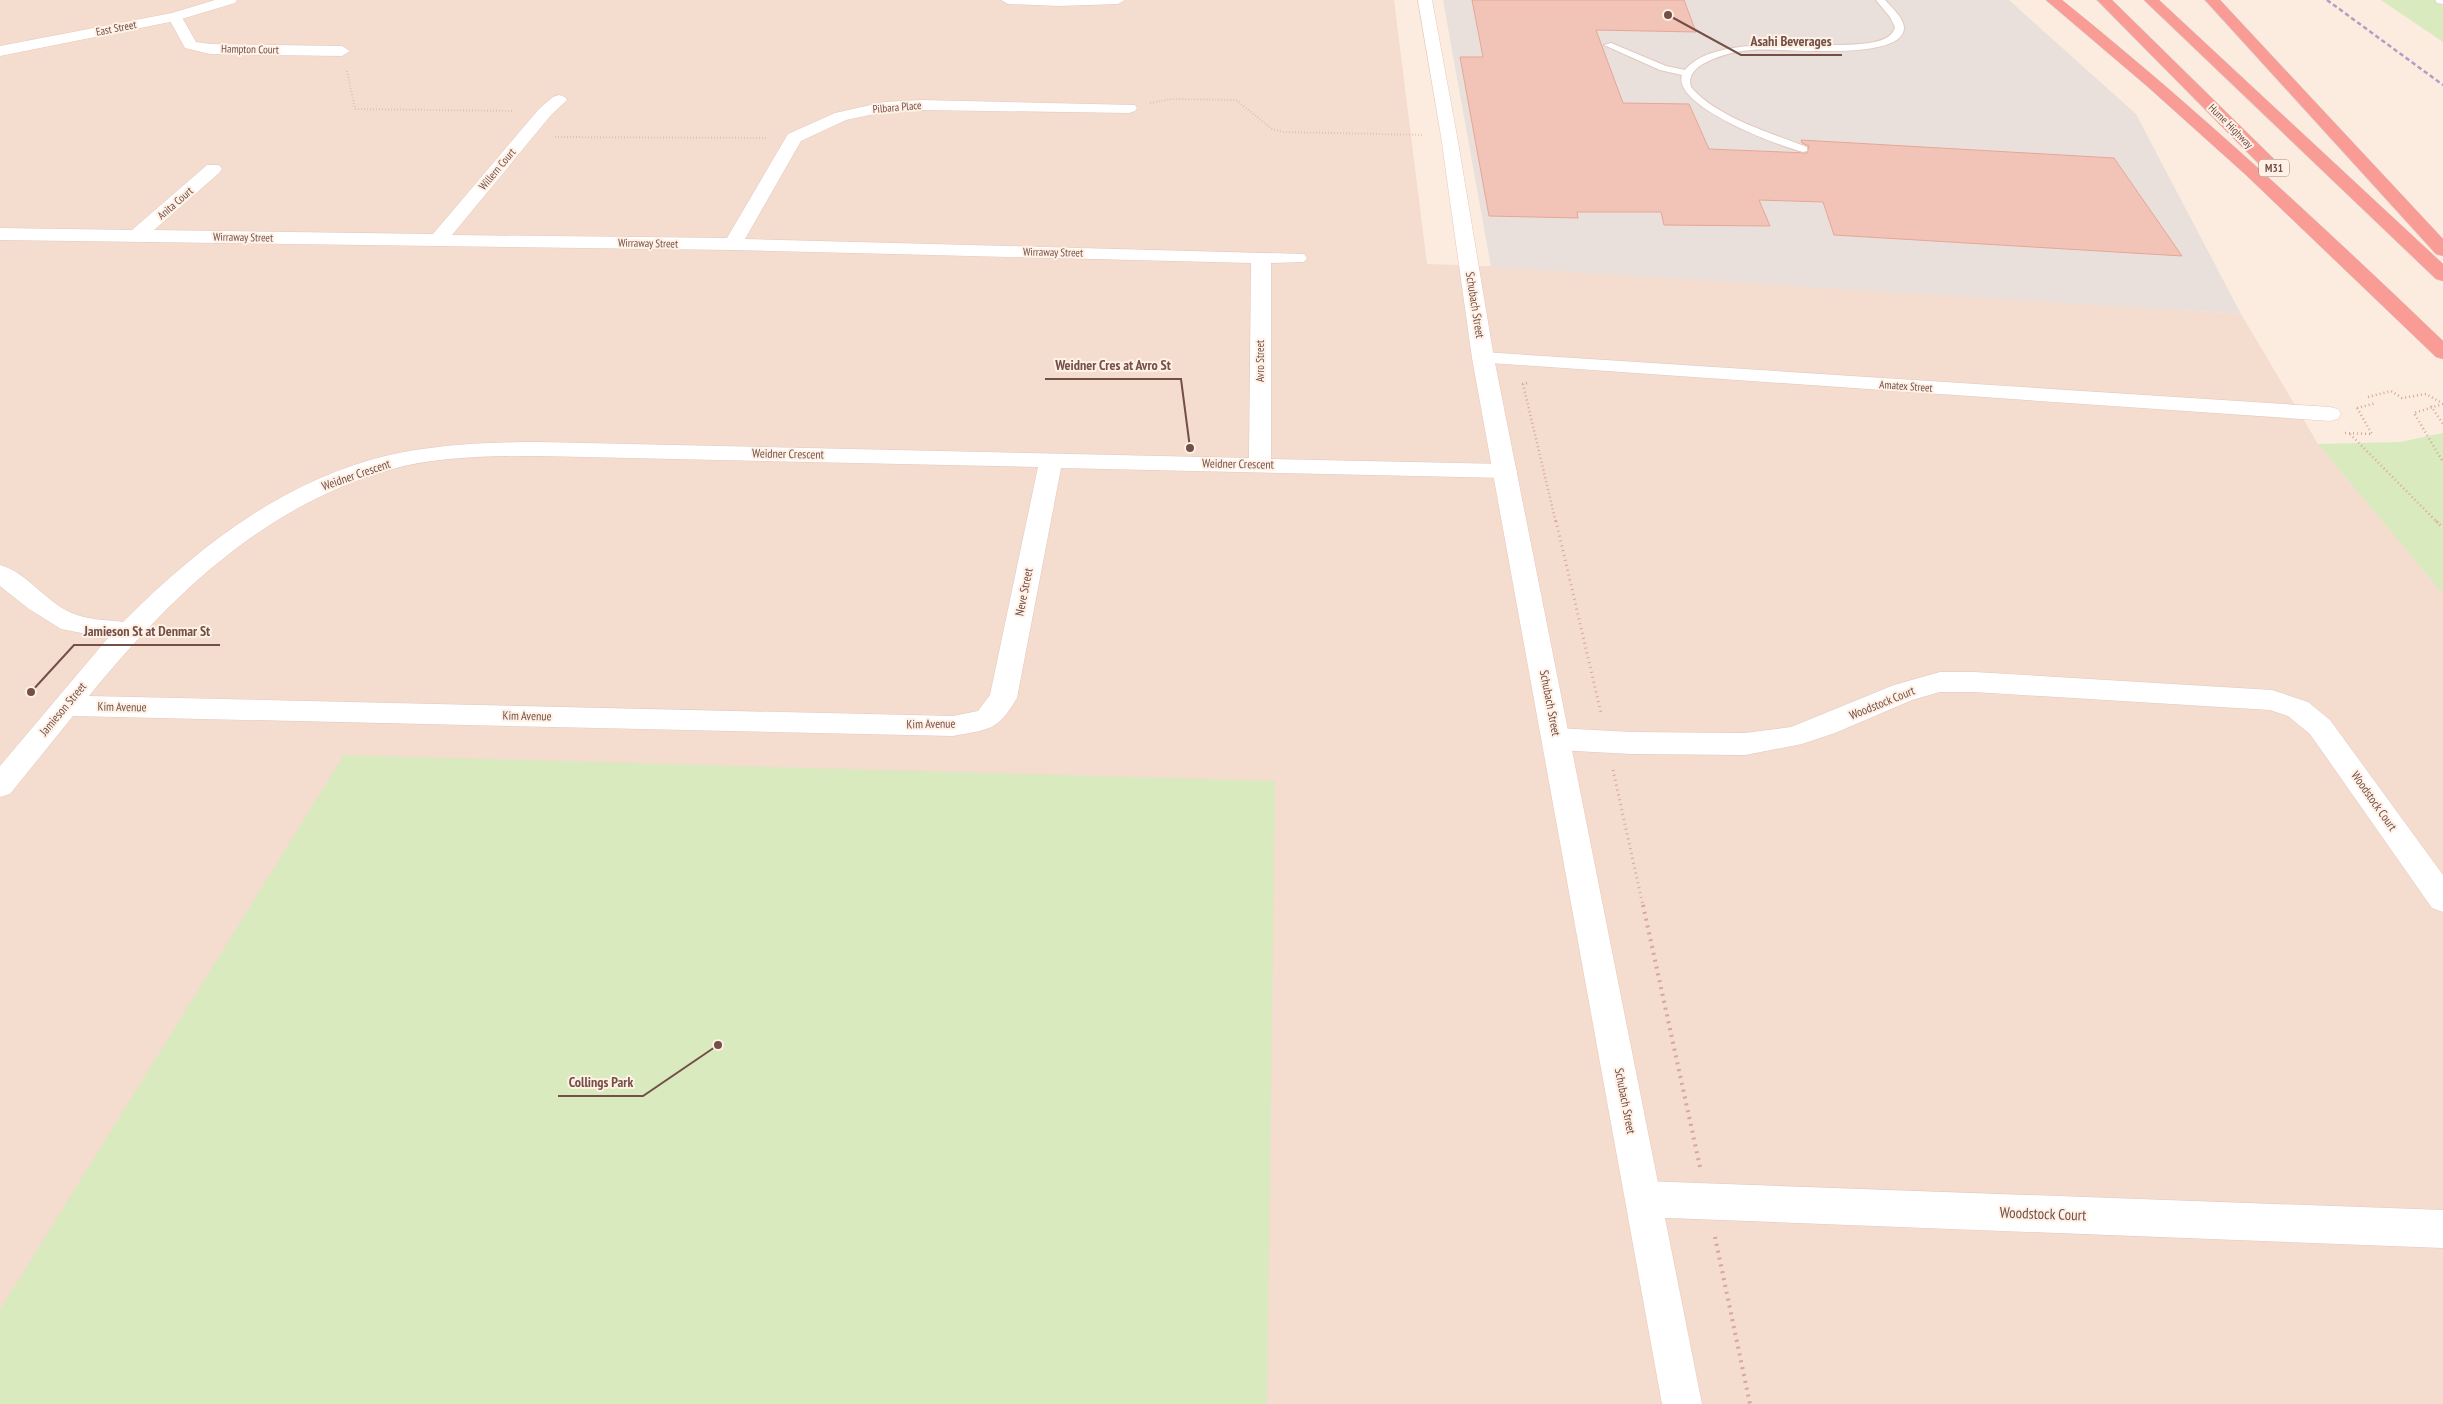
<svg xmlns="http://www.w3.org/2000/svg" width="2443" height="1404" font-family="'PT Sans Narrow',sans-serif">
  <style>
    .residential { fill: #f4dcce }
    .industrial { fill: #eae0db }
    .green { fill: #d8eabe }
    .building { fill: #f2c4b7; stroke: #e5a697 }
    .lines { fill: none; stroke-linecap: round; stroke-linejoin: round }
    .lane-casing { stroke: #e2c8bf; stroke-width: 2 }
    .street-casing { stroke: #e2c8bf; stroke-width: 1 }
    .secondary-casing { stroke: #e8c8bb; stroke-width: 1 }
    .highway-casing { stroke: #d8cecb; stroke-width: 1 }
    .path-far3 { stroke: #d7a79a; stroke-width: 2; stroke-dasharray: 0.5 2.5; stroke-linecap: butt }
    .path-far2 { stroke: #d7a79a; stroke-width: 2.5; stroke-dasharray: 1 3; stroke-linecap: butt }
    .path-far1 { stroke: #d7a79a; stroke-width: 3; stroke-dasharray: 1 4; stroke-linecap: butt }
    .path { stroke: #d7a79a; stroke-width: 4; stroke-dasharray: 2 5; stroke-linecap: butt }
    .lane { fill: #fff; fill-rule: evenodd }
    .street { fill: #fff; fill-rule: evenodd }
    .secondary { fill: #fff; fill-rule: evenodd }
    .highway { fill: #f89c95; fill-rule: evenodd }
    .rail { stroke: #ad9fc5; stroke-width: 2.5; stroke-dasharray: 4.5 3; stroke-linecap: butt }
    .labels { text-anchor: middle; stroke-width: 4; stroke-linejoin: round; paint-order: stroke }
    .far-street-label { font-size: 11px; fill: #734f47; stroke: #fff1e6 }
    .shield { fill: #fff1e6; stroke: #9d8077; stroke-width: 1 }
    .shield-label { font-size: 11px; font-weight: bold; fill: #734f47 }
    .street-label { font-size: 12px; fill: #734f47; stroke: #fff1e6 }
    .near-street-label { font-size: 15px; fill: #734f47; stroke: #fff1e6 }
    .leader { fill: none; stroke: #734f47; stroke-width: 2 }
    .callout-dot { fill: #734f47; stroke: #fff1e6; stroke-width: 2 }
    .callout-label { font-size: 14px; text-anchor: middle; font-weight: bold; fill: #734f47; stroke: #fff1e6; stroke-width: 4; stroke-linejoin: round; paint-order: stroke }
  </style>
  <rect width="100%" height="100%" fill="#fcecdf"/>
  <polygon class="residential" points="0,0 1394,0 1427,264 1515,267 2241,314 2318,444 2443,594 2443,1404 0,1404"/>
  <polygon class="industrial" points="1443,0 2009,0 2136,114 2241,314 1491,267"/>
  <g class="green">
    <polygon points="2381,0 2443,0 2443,42"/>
    <polygon points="2443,433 2443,594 2318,444 2400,442"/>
    <polygon points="344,755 1275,781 1267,1404 0,1404 0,1310"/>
  </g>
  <polygon class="building" points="1472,0 1684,0 1696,32 1596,30 1623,103 1689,104 1709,149 1807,153 1809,146 1802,143 1801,140 2114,158 2182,256 1834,235 1823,202 1759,200 1770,226 1664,225 1661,212 1577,212 1578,218 1489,216 1460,57 1483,57"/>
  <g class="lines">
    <defs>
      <path id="lane" d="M 1876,0 L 1885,0 C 1891,7 1904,18 1904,28 C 1903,63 1775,47 1752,50 C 1734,51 1717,56 1701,65 C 1693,71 1688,77 1691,87 C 1716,117 1771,133 1807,147 L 1807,151 L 1803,152 C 1779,146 1672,106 1682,75 L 1660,70 L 1604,45 L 1611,43 L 1666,66 L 1685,70 C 1725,20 1888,67 1895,27 L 1890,17 Z"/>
      <g id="street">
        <polygon points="1001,0 1125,0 1118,4 1059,6 1008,4"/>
        <polygon points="175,13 180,14 196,42 210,44 342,46 350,51 342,56 210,54 185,48 168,17"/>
        <path d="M 559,95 L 565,97 L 567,100 L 551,115 L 452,235 L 727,238 L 788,134 L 835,113 L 884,102 L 922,100 L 1135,105 L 1137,108 L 1135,111 L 1129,113 L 922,110 L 884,112 L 846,120 L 801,141 L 745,239 L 1304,254 L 1307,258 L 1304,262 L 1271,263 L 1271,459 L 1505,464 L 1513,466 L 1517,471 L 1513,476 L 1505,478 L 1061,468 L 1017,698 C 997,732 989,729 953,736 L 73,716 L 10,794 L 0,797 L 0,766 L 108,638 L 61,629 L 29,609 L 0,586 L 0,565 C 29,573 48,606 77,615 C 92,620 109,620 123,622 C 202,543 291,474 404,452 C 449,444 494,442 540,442 L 1249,458 L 1251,263 L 733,250 L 0,240 L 0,228 L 132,230 L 207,165 L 219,165 L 222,169 L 219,173 L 154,230 L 433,234 L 539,109 L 553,97 ZM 540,456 L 1038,467 L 990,695 L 978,711 L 953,716 L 89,696 C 171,596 262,507 389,470 C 437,456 491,456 540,456 Z"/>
        <polygon points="1483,352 2330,407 2338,409 2341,414 2338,419 2330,421 1476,362 1472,358 1476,354"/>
        <polygon points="1940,672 1974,672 2272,690 2308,702 2330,720 2443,875 2443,912 2432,908 2310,734 2288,716 2270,710 1974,692 1940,692 1912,700 1835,733 1802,744 1745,755 1631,754 1557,750 1547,746 1543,739 1547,732 1557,728 1631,732 1745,733 1791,727 1894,685"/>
        <polygon points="1643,1181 2443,1210 2443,1248 1643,1217 1630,1212 1625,1199 1630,1186"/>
      </g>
      <g id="secondary">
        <polygon points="215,0 237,0 235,3 175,21 0,56 0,46 172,13"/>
        <polygon points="1418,0 1432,0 1457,136 1494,358 1702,1404 1662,1404 1472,358 1441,136"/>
        <polygon points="2435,0 2443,0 2443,4 2437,3"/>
      </g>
      <g id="highway">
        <path d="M 2046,0 L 2062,0 C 2195,107 2320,223 2443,341 L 2443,359 L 2436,357 L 2246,175 L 2148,87 Z"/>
        <polygon points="2097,0 2112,0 2277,162 2280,166 2277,170 2265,170"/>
        <polygon points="2144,0 2159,0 2443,264 2443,281 2436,279"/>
        <polygon points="2205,0 2220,0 2443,239 2443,256 2436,254"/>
      </g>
    </defs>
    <use href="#lane" class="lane-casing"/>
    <use href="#street" class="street-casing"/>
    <use href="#secondary" class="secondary-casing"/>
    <use href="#highway" class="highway-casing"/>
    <g class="path-far3">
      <polyline points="347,71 355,109 514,111"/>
      <polyline points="1150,103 1172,99 1236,100 1272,129 1283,132 1423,135"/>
      <polyline points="555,137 766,138"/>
    </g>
    <g class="path-far2">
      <polyline points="1527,383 1523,384 1556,523"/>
      <polyline points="2368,397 2391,391 2402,398 2426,394 2442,403"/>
      <polyline points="2443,404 2414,413 2443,462"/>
      <polyline points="2431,406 2443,424"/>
      <polyline points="2357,408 2376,403"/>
      <polyline points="2345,433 2372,434 2357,408"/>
      <polyline points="2350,434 2438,523"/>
    </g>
    <g class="path-far1">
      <polyline points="1556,521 1601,713"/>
      <polyline points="2436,521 2443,528"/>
      <polyline points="1613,770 1643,906"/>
    </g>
    <g class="path">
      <polyline points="1643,905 1700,1167"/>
      <polyline points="1715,1237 1750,1404"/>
    </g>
    <use href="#lane" class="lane"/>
    <use href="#street" class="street"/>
    <use href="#secondary" class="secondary"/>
    <use href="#highway" class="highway"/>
    <polyline class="rail" points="2327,0 2443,85"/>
  </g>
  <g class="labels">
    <g class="far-street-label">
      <text transform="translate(116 28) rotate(-11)" y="4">East Street</text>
      <text transform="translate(250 49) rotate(1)" y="4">Hampton Court</text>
      <text transform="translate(897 107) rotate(-5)" y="4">Pilbara Place</text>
      <text transform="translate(2231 126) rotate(45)" y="4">Hume Highway</text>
      <text transform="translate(497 169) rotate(-50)" y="4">Willern Court</text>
      <text transform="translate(175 203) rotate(-41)" y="4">Anita Court</text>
      <text transform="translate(243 237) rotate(1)" y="4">Wirraway Street</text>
      <text transform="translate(648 243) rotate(1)" y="4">Wirraway Street</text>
      <text transform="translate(1053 252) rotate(1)" y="4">Wirraway Street</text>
      <text transform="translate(1260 361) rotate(-90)" y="4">Avro Street</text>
      <text transform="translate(1906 386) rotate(4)" y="4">Amatex Street</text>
    </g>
    <rect class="shield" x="2259" y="159.5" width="30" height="17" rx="4"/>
    <g class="shield-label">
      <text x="2274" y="172">M31</text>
    </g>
    <g class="street-label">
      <text transform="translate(1475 305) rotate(81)" y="4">Schubach Street</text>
      <text transform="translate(788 454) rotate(1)" y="4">Weidner Crescent</text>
      <text transform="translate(1238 464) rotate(1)" y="4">Weidner Crescent</text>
      <text transform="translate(356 475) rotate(-19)" y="4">Weidner Crescent</text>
      <text transform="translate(1024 592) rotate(-79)" y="4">Neve Street</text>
      <text transform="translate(1550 703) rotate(79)" y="4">Schubach Street</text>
      <text transform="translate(1882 703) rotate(-22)" y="4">Woodstock Court</text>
      <text transform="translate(122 707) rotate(1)" y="4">Kim Avenue</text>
      <text transform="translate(63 709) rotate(-50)" y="4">Jamieson Street</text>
      <text transform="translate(527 716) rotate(1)" y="4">Kim Avenue</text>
      <text transform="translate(931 724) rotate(-1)" y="4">Kim Avenue</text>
      <text transform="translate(2374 801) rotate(55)" y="4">Woodstock Court</text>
      <text transform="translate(1625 1101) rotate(79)" y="4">Schubach Street</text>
    </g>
    <g class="near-street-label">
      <text transform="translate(2043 1214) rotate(2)" y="5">Woodstock Court</text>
    </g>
  </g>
  <path class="leader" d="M1668 15L1741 55H1842M1190 448L1181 379H1045M31 692L74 645H220M718 1045L643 1096H558"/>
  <g class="callout-dot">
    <circle cx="1668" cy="15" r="5"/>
    <circle cx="1190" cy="448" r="5"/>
    <circle cx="31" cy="692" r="5"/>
    <circle cx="718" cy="1045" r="5"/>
  </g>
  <g class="callout-label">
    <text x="1791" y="46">Asahi Beverages</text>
    <text x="1113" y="370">Weidner Cres at Avro St</text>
    <text x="147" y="636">Jamieson St at Denmar St</text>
    <text x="601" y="1087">Collings Park</text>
  </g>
</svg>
